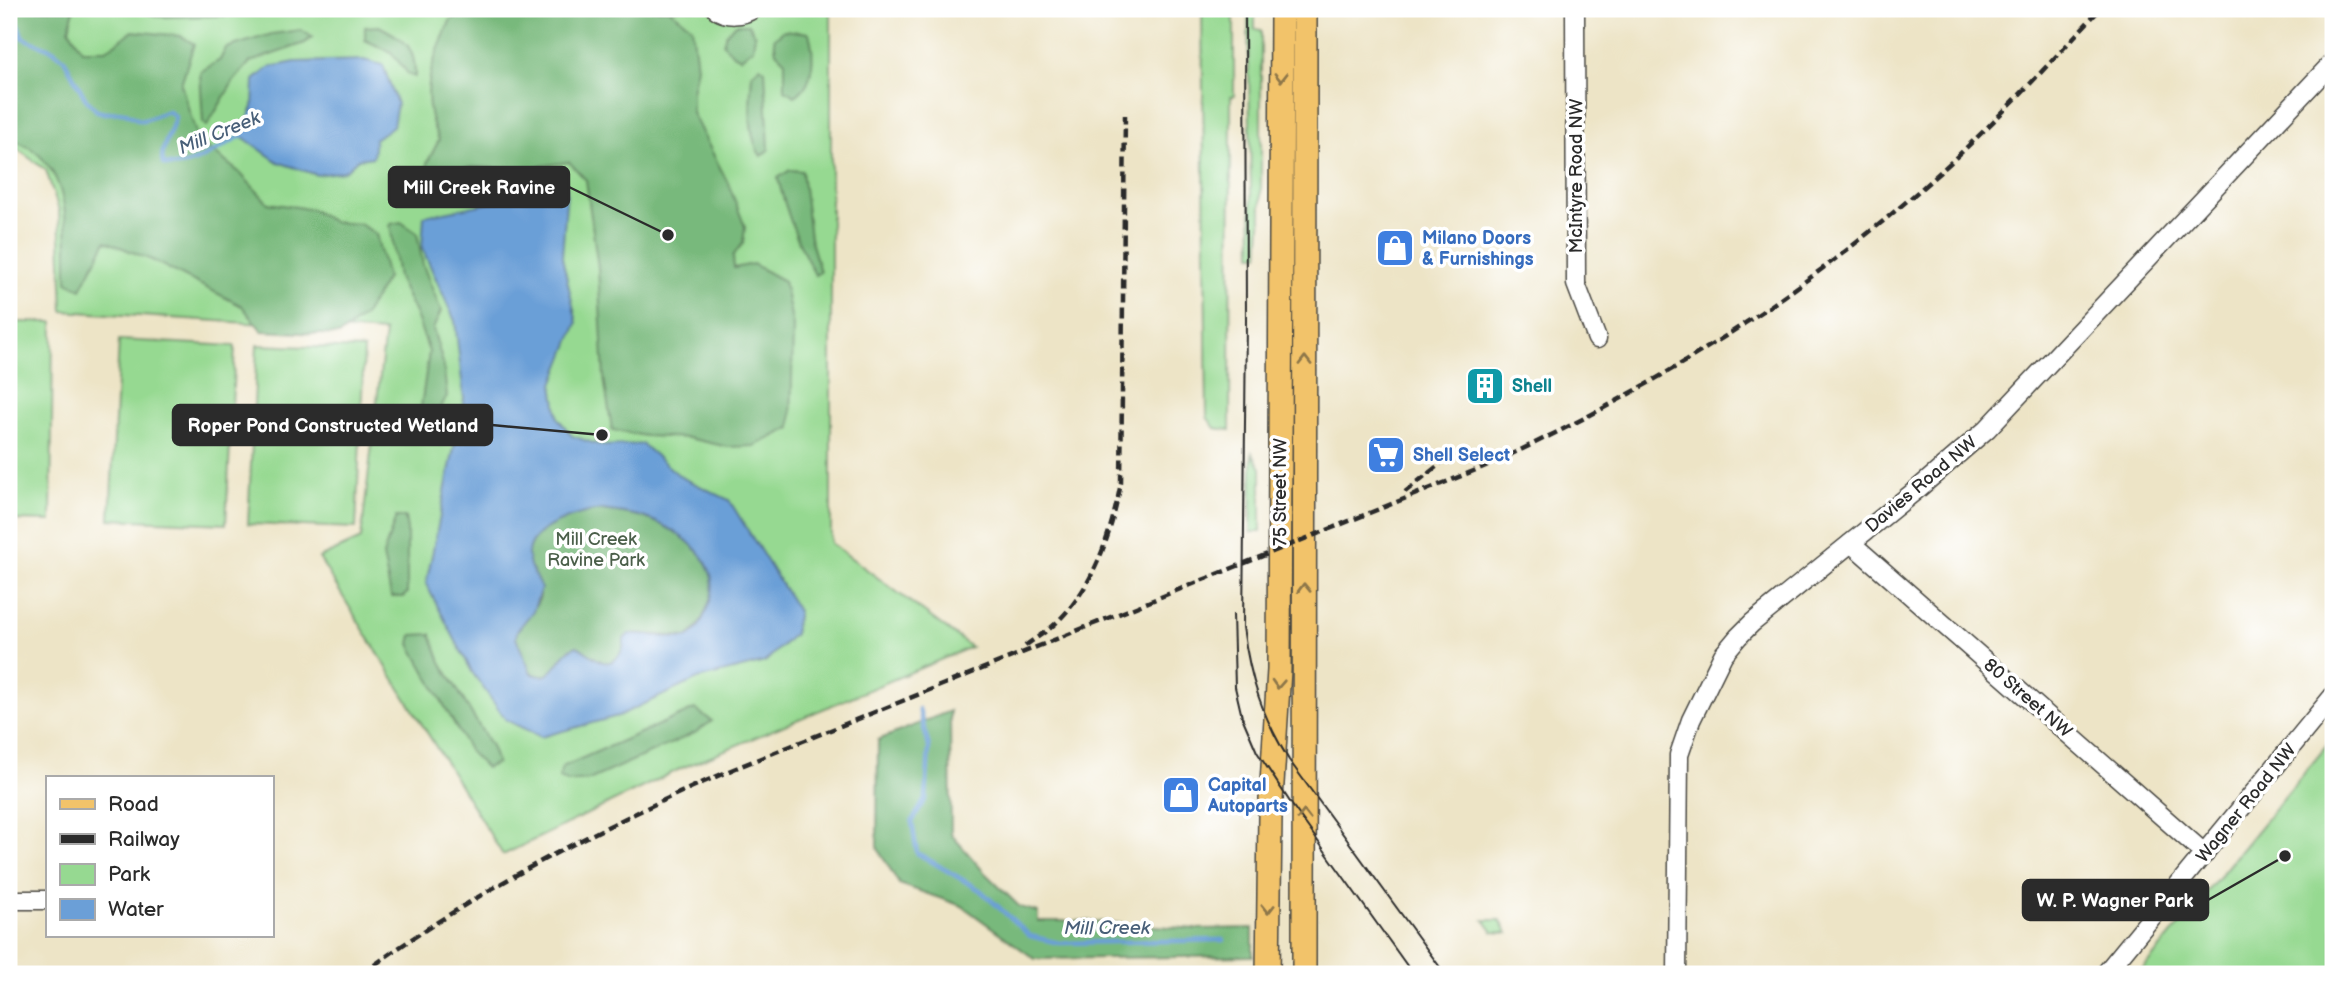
<svg xmlns="http://www.w3.org/2000/svg" width="2342" height="983" font-family="'Balsamiq Sans',sans-serif">
  <style>
    .green { fill: #96d991; stroke: #60825e; stroke-width: 2 }
    .forest { fill: #78b97b; stroke: #527253; stroke-width: 2 }
    .water { fill: #6b9fd7; stroke: #4b6581; stroke-width: 2; fill-rule: evenodd }
    .lines { fill: none; stroke-linecap: round; stroke-linejoin: round }
    .stream { stroke: #6b9fd7; stroke-width: 4.5 }
    .minor-casing { stroke: #484742; stroke-width: 21 }
    .major-casing { stroke: #484742; stroke-width: 26 }
    .minor { stroke: #fff; stroke-width: 18 }
    .major { stroke: #f2c36a; stroke-width: 23 }
    .tram { stroke: #2b2b2b; stroke-width: 2 }
    .rail { stroke: #2b2b2b; stroke-width: 4.5; stroke-dasharray: 10 5; stroke-linecap: butt }
    .oneway { stroke: #8e774a }
    .labels { text-anchor: middle; stroke-width: 7; stroke-linejoin: round; paint-order: stroke }
    .street-label { font-size: 18px; fill: #2b2b2b; stroke: #fff }
    .shop-label { font-size: 18px; font-weight: bold; fill: #366cbe; stroke: #fff; text-anchor: start }
    .culture-label { font-size: 18px; font-weight: bold; fill: #0d838f; stroke: #fff; text-anchor: start }
    .park-label { font-size: 18px; fill: #4b5f4a; stroke: #fff }
    .water-label { font-size: 19px; font-style: italic; fill: #485f78; stroke: #fff }
    .leader { fill: none; stroke: #2b2b2b; stroke-width: 2.5 }
    .callout-dot { fill: #2b2b2b; stroke: #fff; stroke-width: 2.5 }
    .callout { fill: #2b2b2b; stroke: #2b2b2b; stroke-width: 2.5 }
    .callout-label { font-size: 19px; text-anchor: middle; font-weight: bold; fill: #fff }
  </style>
  <rect width="100%" height="100%" fill="#fff"/>
  <filter id="ink" filterUnits="userSpaceOnUse"><feTurbulence type="fractalNoise" baseFrequency=".0143" numOctaves="2"/><feDisplacementMap in="SourceGraphic" scale="14" xChannelSelector="R" yChannelSelector="G"/><feConvolveMatrix kernelMatrix="1 2 1 2 8 2 1 2 1" color-interpolation-filters="sRGB"/></filter>
  <filter id="wash" filterUnits="userSpaceOnUse"><feTurbulence type="fractalNoise" baseFrequency=".00686" numOctaves="4" result="noise"/><feDisplacementMap in="SourceGraphic" scale="28" xChannelSelector="R" yChannelSelector="G"/><feGaussianBlur stdDeviation="1.57" result="paint"/><feColorMatrix in="noise" values="0 0 0 0 0 0 0 0 0 0 0 0 0 0 0 0 0 1.4 0 .05"/><feComposite in="paint" operator="in"/></filter>
  <g filter="url(#wash)">
    <rect width="100%" height="100%" fill="#ede4c6"/>
    <g class="green">
      <polygon points="9,9 831,9 831,543 971,647 682,768 503,855 319,558 361,539 385,332 63,311 59,211 46,170 13,146 9,140"/>
      <polygon points="1202,9 1234,9 1234,96 1231,97 1230,430 1215,428 1207,417"/>
      <polygon points="1248,9 1255,9 1255,29 1261,30 1261,226 1259,255 1252,255"/>
      <polygon points="1292,154 1293,541 1287,543"/>
      <polygon points="9,322 53,322 51,521 9,520"/>
      <polygon points="119,340 235,346 226,524 110,519"/>
      <polygon points="257,345 364,349 356,528 248,524"/>
      <polygon points="1252,453 1261,468 1261,532 1251,532"/>
      <polygon points="2333,738 2333,974 2139,974"/>
      <polygon points="1484,920 1500,920 1508,933 1493,932"/>
    </g>
    <g class="forest">
      <path d="M 9,9 L 74,9 L 69,29 L 82,50 L 106,50 L 133,31 L 181,36 L 194,44 L 181,84 L 198,140 L 239,172 L 268,203 L 311,209 L 333,222 L 360,224 L 376,234 L 387,278 L 364,316 L 339,335 L 262,331 L 242,306 L 154,261 L 106,241 L 81,289 L 67,282 C 66,237 73,180 33,150 C 26,145 16,141 9,138 Z"/>
      <polygon points="132,9 291,9 272,15 160,17"/>
      <path d="M 482,9 L 669,9 L 692,27 L 697,67 L 692,92 L 692,113 L 728,183 L 745,227 L 743,243 L 733,256 L 734,268 L 753,264 L 784,281 L 793,326 L 791,428 L 754,446 L 728,447 L 688,438 L 645,436 L 612,430 L 604,378 L 598,268 L 586,180 L 569,162 C 551,164 532,168 514,169 C 481,170 471,159 440,180 L 428,177 L 427,163 L 439,140 C 417,94 432,63 451,19 Z"/>
      <polygon points="735,24 749,24 755,35 753,48 741,58 733,54 723,44 726,34"/>
      <path d="M 379,26 C 405,40 416,46 415,77 L 409,75 L 391,52 L 365,40 L 365,27 Z"/>
      <polygon points="301,30 312,37 305,43 250,62 233,82 207,126 203,123 200,72 220,60 226,48 272,34"/>
      <path d="M 784,30 L 809,33 C 815,54 815,84 795,96 L 785,90 L 785,61 L 776,52 L 774,39 Z"/>
      <path d="M 760,66 L 765,70 L 769,149 L 761,156 C 747,137 750,98 752,74 Z"/>
      <path d="M 790,170 L 802,171 L 810,237 L 820,272 L 815,275 C 798,244 786,212 778,178 Z"/>
      <polygon points="401,222 417,233 423,265 441,311 433,329 443,363 447,396 436,417 420,414 429,352 416,315 398,278 390,224"/>
      <path d="M 602,510 C 614,512 627,513 639,516 C 676,526 729,562 708,606 C 702,619 699,629 687,637 L 636,633 L 624,639 C 625,649 617,665 603,662 C 594,659 585,650 577,646 C 557,652 556,686 531,673 C 527,663 517,649 516,638 C 514,626 538,610 540,596 C 542,582 531,573 528,560 C 522,528 578,512 602,510 Z"/>
      <polygon points="396,517 405,517 407,530 407,593 403,597 391,597 383,555"/>
      <polygon points="431,634 441,662 491,746 497,763 486,768 470,752 410,644 412,635"/>
      <polygon points="695,709 712,721 695,733 589,780 569,782 559,778 562,767"/>
      <polygon points="950,711 951,834 984,872 1020,907 1038,912 1038,921 1088,921 1197,929 1253,928 1253,956 1035,959 962,906 899,884 877,847 878,740"/>
    </g>
    <g class="water">
      <polygon points="364,60 383,65 397,104 393,126 375,139 373,157 358,159 345,171 317,175 278,162 241,136 253,107 254,80 270,67 295,62"/>
      <path d="M 564,180 L 567,189 L 562,257 L 577,323 L 553,384 L 558,418 L 572,436 L 602,446 L 642,444 L 681,477 L 729,500 L 798,611 L 794,634 L 765,662 L 698,679 L 618,716 L 541,737 L 506,720 L 472,672 L 426,584 L 464,399 L 455,321 L 422,248 L 424,216 L 515,198 ZM 602,510 C 614,512 627,513 639,516 C 676,526 728,562 708,606 C 704,616 699,632 688,637 C 677,641 644,632 629,634 L 624,639 C 625,649 617,665 603,662 C 594,659 585,650 577,646 C 557,652 556,686 531,673 L 516,638 L 517,631 L 533,611 L 541,589 C 537,577 527,566 528,553 C 529,527 581,512 602,510 Z"/>
    </g>
    <g class="lines">
      <g class="stream">
        <path d="M 16,9 L 15,18 L 23,38 L 53,50 L 64,59 L 85,98 L 97,111 L 105,113 L 124,112 L 139,120 L 145,120 L 168,111 L 175,117 C 172,132 159,149 163,164 C 191,172 221,145 245,134"/>
        <polyline points="919,709 929,747 926,798 912,822 917,853 980,890 1030,936 1059,943 1223,940"/>
      </g>
    </g>
  </g>
  <g filter="url(#ink)">
    <g class="lines">
      <defs>
        <g id="minor">
          <path d="M 716,9 C 726,17 743,16 753,9"/>
          <polyline points="1575,9 1576,284 1597,339"/>
          <polyline points="1851,543 2205,854"/>
          <polyline points="9,900 47,900"/>
          <polyline points="1677,974 1679,755 1691,720 1723,655 1738,637 1752,623 1920,487 1987,429 2333,62"/>
          <polyline points="2105,974 2333,696"/>
        </g>
        <g id="major">
          <polyline points="1268,974 1270,816 1279,670 1282,9"/>
          <polyline points="1304,974 1305,9"/>
        </g>
      </defs>
      <use href="#minor" class="minor-casing"/>
      <use href="#major" class="major-casing"/>
      <use href="#minor" class="minor"/>
      <use href="#major" class="major"/>
      <g class="tram">
        <path d="M 1245,9 L 1246,320 L 1243,627 C 1250,679 1262,716 1289,760 L 1445,974"/>
        <polyline points="1233,614 1235,687 1242,717 1257,752 1292,805 1413,974"/>
      </g>
      <g class="rail">
        <polyline points="1405,492 1451,455"/>
        <path d="M 1025,646 C 1035,638 1047,632 1056,623 C 1095,586 1111,533 1121,483 L 1125,115"/>
        <path d="M 362,974 C 477,889 605,824 736,768 L 1481,468 C 1652,392 1811,290 1949,164 C 2002,115 2051,62 2100,9"/>
      </g>
    </g>
    <defs><path id="oneway-chevron" d="M-2-3.5L2.5 0L-2 3.5" fill="none" stroke-width="1.6" stroke-linecap="round" stroke-linejoin="round" transform="scale(1.75)"/></defs>
    <g class="oneway">
      <use href="#oneway-chevron" transform="translate(1281 77) rotate(90)"/>
      <use href="#oneway-chevron" transform="translate(1305 361) rotate(-90)"/>
      <use href="#oneway-chevron" transform="translate(1304 588) rotate(-91)"/>
      <use href="#oneway-chevron" transform="translate(1278 684) rotate(93)"/>
      <use href="#oneway-chevron" transform="translate(1304 815) rotate(-90)"/>
      <use href="#oneway-chevron" transform="translate(1268 909) rotate(90)"/>
    </g>
  </g>
  <defs>
    <symbol id="shop-square" viewBox="-11 -11 22 22"><rect x="-9" y="-9" width="18" height="18" rx="4" fill="#3f7fe0" stroke="#fff"/><path d="M-5-2.5h2.3a2.7 3.5 0 0 1 5.4 0H5L5.5 6h-11ZM-1.5-2.5h3a1.5 2.3 0 0 0-3 0Z" fill="#fff"/></symbol>
    <symbol id="building-square" viewBox="-11 -11 22 22"><rect x="-9" y="-9" width="18" height="18" rx="4" fill="#0f9aa8" stroke="#fff"/><path d="M-4-6H4V6H1V3H-1V6H-4ZM-2.5-4.3h1.7v1.8h-1.7ZM.8-4.3h1.7v1.8H.8ZM-2.5-1h1.7V.8h-1.7ZM.8-1h1.7V.8H.8Z" fill="#fff"/></symbol>
    <symbol id="supermarket-square" viewBox="-11 -11 22 22"><rect x="-9" y="-9" width="18" height="18" rx="4" fill="#3f7fe0" stroke="#fff"/><path d="M-6-5.5h2.5l.6 2H6L4.5 2H-2.5L-4.4-4H-6ZM-1.5 3.2a1.3 1.3 0 1 0 .1 0ZM3 3.2a1.3 1.3 0 1 0 .1 0Z" fill="#fff"/></symbol>
  </defs>
  <g fill-rule="evenodd">
    <use href="#shop-square" x="1373" y="226" width="44" height="44"/>
    <use href="#building-square" x="1463" y="364" width="44" height="44"/>
    <use href="#supermarket-square" x="1364" y="433" width="44" height="44"/>
    <use href="#shop-square" x="1159" y="773" width="44" height="44"/>
  </g>
  <g class="labels">
    <g class="street-label">
      <text transform="translate(1576 176) rotate(-90)" y="6">McIntyre Road NW</text>
      <text transform="translate(1921 484) rotate(-40)" y="6">Davies Road NW</text>
      <text transform="translate(1280 492) rotate(-90)" y="6">75 Street NW</text>
      <text transform="translate(2028 698) rotate(41)" y="6">80 Street NW</text>
      <text transform="translate(2246 803) rotate(-51)" y="6">Wagner Road NW</text>
    </g>
    <g class="shop-label">
      <text x="1422" y="244">Milano Doors<tspan x="1422" dy="21">&amp; Furnishings</tspan></text>
      <text x="1413" y="461">Shell Select</text>
      <text x="1208" y="791">Capital<tspan x="1208" dy="21">Autoparts</tspan></text>
    </g>
    <g class="culture-label">
      <text x="1512" y="392">Shell</text>
    </g>
    <g class="park-label">
      <text x="596" y="545">Mill Creek<tspan x="596" dy="21">Ravine Park</tspan></text>
    </g>
    <g class="water-label">
      <text transform="translate(219 132) rotate(-22)" y="7">Mill Creek</text>
      <text x="1107" y="934">Mill Creek</text>
    </g>
  </g>
  <path class="leader" d="M668 235L569 187M602 435L492 425M2285 856L2208 900"/>
  <g class="callout-dot">
    <circle cx="668" cy="235" r="7"/>
    <circle cx="602" cy="435" r="7"/>
    <circle cx="2285" cy="856" r="7"/>
  </g>
  <g class="callout">
    <rect x="389" y="167" width="180" height="40" rx="7"/>
    <rect x="173" y="405" width="319" height="40" rx="7"/>
    <rect x="2023" y="880" width="185" height="40" rx="7"/>
  </g>
  <g class="callout-label">
    <text x="479" y="194">Mill Creek Ravine</text>
    <text x="333" y="432">Roper Pond Constructed Wetland</text>
    <text x="2115" y="907">W. P. Wagner Park</text>
  </g>
  <rect width="2342" height="983" fill="none" stroke="#fff" stroke-width="35"/>
  <rect x="46" y="776" width="228" height="161" fill="#ffffff" stroke="#aaaaaa" stroke-width="2"/>
  <rect x="60" y="799" width="35" height="10" fill="#f2c36a" stroke="#aaaaaa" stroke-width="2"/>
  <text x="108" y="811" font-size="21" fill="#2b2b2b">Road</text>
  <rect x="60" y="834" width="35" height="10" fill="#2b2b2b" stroke="#aaaaaa" stroke-width="2"/>
  <text x="108" y="846" font-size="21" fill="#2b2b2b">Railway</text>
  <rect x="60" y="864" width="35" height="21" fill="#96d991" stroke="#aaaaaa" stroke-width="2"/>
  <text x="108" y="881" font-size="21" fill="#2b2b2b">Park</text>
  <rect x="60" y="899" width="35" height="21" fill="#6b9fd7" stroke="#aaaaaa" stroke-width="2"/>
  <text x="108" y="916" font-size="21" fill="#2b2b2b">Water</text>
</svg>
